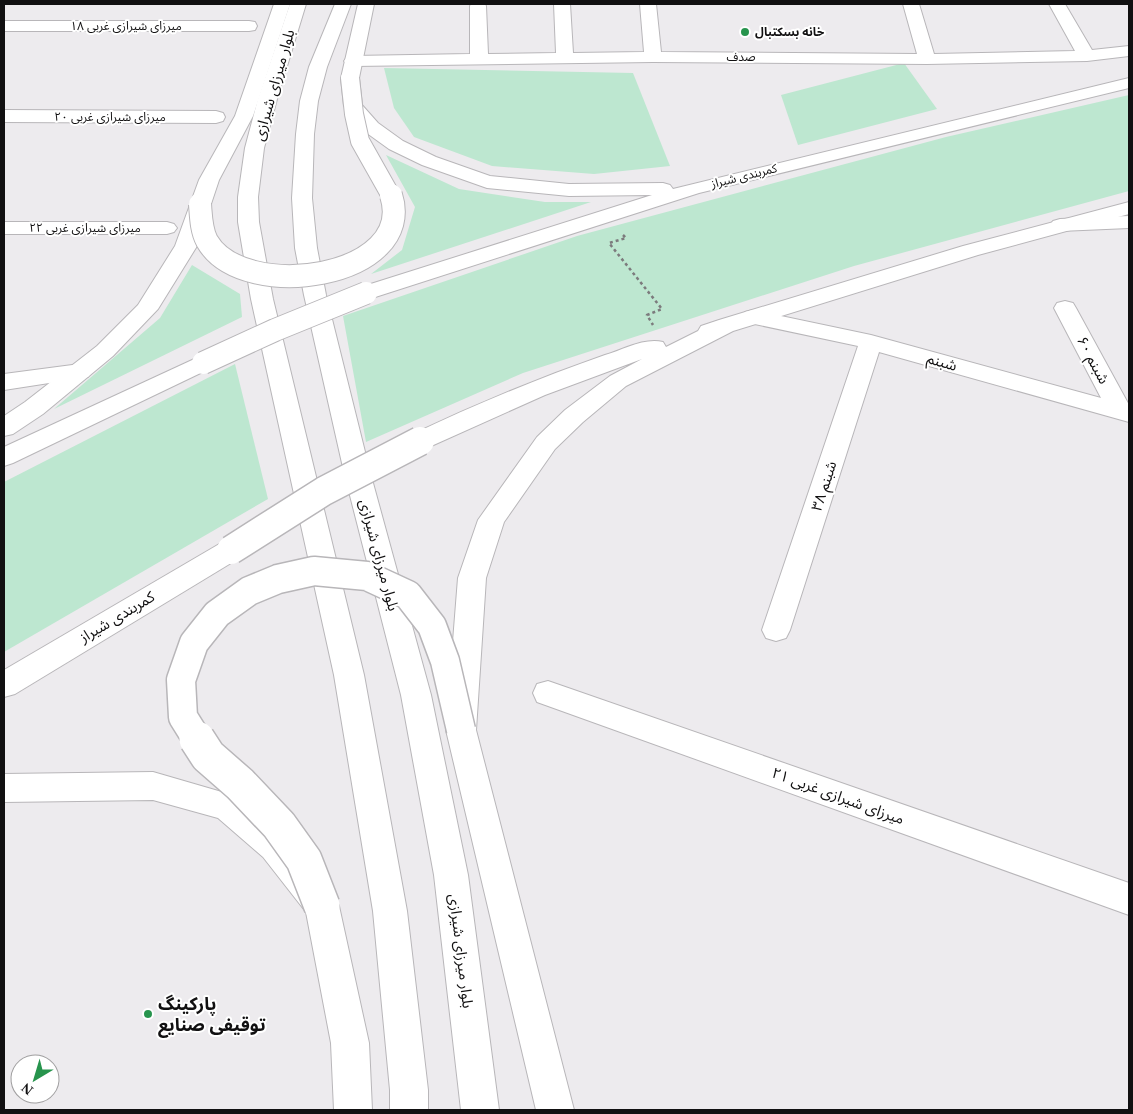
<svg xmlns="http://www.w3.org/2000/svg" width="1133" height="1114" font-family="'Times New Roman','Noto Sans Arabic',serif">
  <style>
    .green { fill: #bde7d0 }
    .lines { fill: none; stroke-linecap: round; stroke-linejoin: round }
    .minor-casing { stroke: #b8b6b9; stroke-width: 2 }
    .major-casing { stroke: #b8b6b9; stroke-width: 2 }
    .highway-casing { stroke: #b8b6b9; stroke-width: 2 }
    .path { stroke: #7c7b7d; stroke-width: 2.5; stroke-dasharray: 3 3; stroke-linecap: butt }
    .minor { fill: #fff; fill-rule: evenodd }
    .major { fill: #fff; fill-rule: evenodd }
    .highway { fill: #fff; fill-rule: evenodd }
    .major-bridge-far3-casing { stroke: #b8b6b9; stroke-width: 20; stroke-linecap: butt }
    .major-bridge-far2-casing { stroke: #b8b6b9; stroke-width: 24; stroke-linecap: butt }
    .major-bridge-far1-casing { stroke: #b8b6b9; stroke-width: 31; stroke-linecap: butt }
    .major-bridge-casing { stroke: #b8b6b9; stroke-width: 38; stroke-linecap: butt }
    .highway-bridge-far1-casing { stroke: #b8b6b9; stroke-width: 24; stroke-linecap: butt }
    .highway-bridge-casing { stroke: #b8b6b9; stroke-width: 31; stroke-linecap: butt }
    .major-bridge-far3 { stroke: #fff; stroke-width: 18 }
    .major-bridge-far2 { stroke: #fff; stroke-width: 22 }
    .major-bridge-far1 { stroke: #fff; stroke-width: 28 }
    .major-bridge { stroke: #fff; stroke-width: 35 }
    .highway-bridge-far1 { stroke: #fff; stroke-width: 22 }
    .highway-bridge { stroke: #fff; stroke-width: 28 }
    .poi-dot { fill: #27944d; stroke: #fff; stroke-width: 2 }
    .labels { text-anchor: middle; stroke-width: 4; stroke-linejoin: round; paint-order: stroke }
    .far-street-label { font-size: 12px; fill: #111011; stroke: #fff }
    .far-poi-label { font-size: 12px; font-weight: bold; fill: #111011; stroke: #fff; text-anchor: start }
    .street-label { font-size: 15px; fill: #111011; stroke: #fff }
    .near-poi-label { font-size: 18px; font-weight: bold; fill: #111011; stroke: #fff; text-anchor: start }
  </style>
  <rect width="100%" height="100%" fill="#edebee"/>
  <g class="green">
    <polygon points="904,63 937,109 798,145 781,95"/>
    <polygon points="384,68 633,73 670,166 594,174 492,166 414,137 394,108"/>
    <polygon points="1129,95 1129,191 854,266 523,373 366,442 343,316 577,236 946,137"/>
    <polygon points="386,155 459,189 545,202 591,202 371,274 402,250 415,207"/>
    <polygon points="192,265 240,294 242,317 54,409 160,318"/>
    <polygon points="235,364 268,499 4,652 4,482"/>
  </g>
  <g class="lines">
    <defs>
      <g id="minor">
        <polygon points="471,4 485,4 486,6 488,54 556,53 554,4 570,4 573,53 644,52 640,4 656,4 661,52 917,54 903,4 919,4 934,54 1075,51 1049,4 1065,4 1092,50 1129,46 1129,56 1087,61 927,64 653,62 353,66 347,65 344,61 347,57 353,56 470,54 470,6"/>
        <polygon points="4,21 249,21 255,22 257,26 255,30 249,31 4,31"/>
        <polygon points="4,110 216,111 223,113 225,117 223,121 216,123 4,122"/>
        <polygon points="1129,216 1129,228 1060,231 1053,229 1050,225 1053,221 1060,219"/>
        <polygon points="4,222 167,222 174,224 177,228 174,232 167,234 4,234"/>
        <polygon points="1065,301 1073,303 1076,308 1129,405 1129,422 879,352 790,630 786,638 776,641 766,638 762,630 858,346 745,322 742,317 745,312 753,310 871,335 1101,398 1054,308 1057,303"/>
        <polygon points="80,364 88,367 92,372 88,377 4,390 4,374"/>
        <polygon points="548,681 1129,883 1129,915 537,702 533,693 537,684"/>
      </g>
      <g id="major">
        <polygon points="290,4 306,4 277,99 264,148 258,197 259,222 273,299 364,675 407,911 428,1090 428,1110 390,1110 390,1090 373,911 334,675 251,299 238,222 238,197 245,148 258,99"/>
        <polygon points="335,4 351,4 327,67 318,101 314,134 312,198 317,248 326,295 370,472 431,695 468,875 499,1110 461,1110 434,875 401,695 344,472 304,295 295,248 292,198 296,134 300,101 309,67"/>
      </g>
      <g id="highway">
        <polygon points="274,4 290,4 253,116 219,180 197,246 158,309 113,356 43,414 13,434 4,436 4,416 25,402 97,346 138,305 175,246 199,180 235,116"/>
        <polygon points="358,4 374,4 359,78 362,105 378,123 403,141 436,157 490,176 569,184 663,183 670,185 673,189 1129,78 1129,88 699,193 366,300 358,298 355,293 358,288 652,195 569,196 487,188 422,165 389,149 364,131 344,106 341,78"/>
        <path d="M 1129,202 L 1129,214 L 978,255 L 733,331 L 626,386 L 583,422 L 555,449 L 504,522 L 486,578 L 476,730 L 574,1110 L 536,1110 L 446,730 L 458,578 L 478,520 L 537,437 L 565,410 L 610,376 L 642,359 L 545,395 L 429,447 L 420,450 L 411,447 L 407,441 L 411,435 C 474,405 539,378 605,355 C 622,350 645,337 663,342 L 666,347 L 698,331 L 701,326 L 719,320 L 963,246 Z"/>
        <polygon points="203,355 211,358 215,363 211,368 13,463 4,466 4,447"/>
        <polygon points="231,540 241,543 245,550 241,557 15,694 4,697 4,670 221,543"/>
        <polygon points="153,772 239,797 287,835 334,895 339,906 369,1043 372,1110 334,1110 331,1043 306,912 263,857 218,818 153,800 4,802 4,774"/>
      </g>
    </defs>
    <use href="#minor" class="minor-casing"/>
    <use href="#major" class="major-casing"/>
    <use href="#highway" class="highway-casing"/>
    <polyline class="path" points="623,235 626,238 609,243 662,309 647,315 653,325"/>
    <use href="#minor" class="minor"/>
    <use href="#major" class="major"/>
    <use href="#highway" class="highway"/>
    <defs>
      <polyline id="major-bridge-far3" points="350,78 354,114 360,141 391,196"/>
      <path id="major-bridge-far2" d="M 200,204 C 201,216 201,230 207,241 C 243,304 418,278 391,195"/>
      <polyline id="major-bridge-far1" points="198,741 183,717 181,680 194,643 217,614 249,591 278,579 314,571 367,576 408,595 432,626 445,661 461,730"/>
      <polyline id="major-bridge" points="197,739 208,756 240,784 279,825 304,860 322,906"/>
      <polyline id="highway-bridge-far1" points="203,363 275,330 366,293"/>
      <polyline id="highway-bridge" points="231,550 324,491 420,441"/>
    </defs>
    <use href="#major-bridge-far3" class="major-bridge-far3-casing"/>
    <use href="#major-bridge-far2" class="major-bridge-far2-casing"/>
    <use href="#major-bridge-far1" class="major-bridge-far1-casing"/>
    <use href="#major-bridge" class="major-bridge-casing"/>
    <use href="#highway-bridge-far1" class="highway-bridge-far1-casing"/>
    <use href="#highway-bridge" class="highway-bridge-casing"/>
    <use href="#major-bridge-far3" class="major-bridge-far3"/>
    <use href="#major-bridge-far2" class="major-bridge-far2"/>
    <use href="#major-bridge-far1" class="major-bridge-far1"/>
    <use href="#major-bridge" class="major-bridge"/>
    <use href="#highway-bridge-far1" class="highway-bridge-far1"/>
    <use href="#highway-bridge" class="highway-bridge"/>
  </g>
  <g class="poi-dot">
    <circle cx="745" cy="32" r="5"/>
    <circle cx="148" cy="1014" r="5"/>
  </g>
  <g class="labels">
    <g class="far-street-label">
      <text x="126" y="30">۱۸ میرزای شیرازی غربی</text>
      <text x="741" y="61">صدف</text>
      <text x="110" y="121">۲۰ میرزای شیرازی غربی</text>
      <text transform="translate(744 176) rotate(-14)" y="4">کمربندی شیراز</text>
      <text x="85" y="232">۲۲ میرزای شیرازی غربی</text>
    </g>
    <g class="far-poi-label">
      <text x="755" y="36">خانه بسکتبال</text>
    </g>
    <g class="street-label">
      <text transform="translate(274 85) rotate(-74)" y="5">بلوار میرزای شیرازی</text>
      <text transform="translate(1093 360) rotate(62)" y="5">۶۰ شبنم</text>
      <text transform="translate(942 362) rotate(16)" y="5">شبنم</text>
      <text transform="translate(824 486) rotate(-72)" y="5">شبنم ۳۸</text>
      <text transform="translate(379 555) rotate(75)" y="5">بلوار میرزای شیرازی</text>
      <text transform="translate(117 617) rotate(-31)" y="5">کمربندی شیراز</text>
      <text transform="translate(838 796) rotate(20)" y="5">۲۱ میرزای شیرازی غربی</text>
      <text transform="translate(461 951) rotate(83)" y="5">بلوار میرزای شیرازی</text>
    </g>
    <g class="near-poi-label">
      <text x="158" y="1010">پارکینگ<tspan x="158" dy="21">توقیفی صنایع</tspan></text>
    </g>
  </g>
  <rect width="1133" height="1114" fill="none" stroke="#111011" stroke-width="10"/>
  <g transform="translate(35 1079) rotate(218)"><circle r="24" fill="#ffffff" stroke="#a09fa0"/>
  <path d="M0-4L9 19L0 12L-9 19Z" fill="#27944d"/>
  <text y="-8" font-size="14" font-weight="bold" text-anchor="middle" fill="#111011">N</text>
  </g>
</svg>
